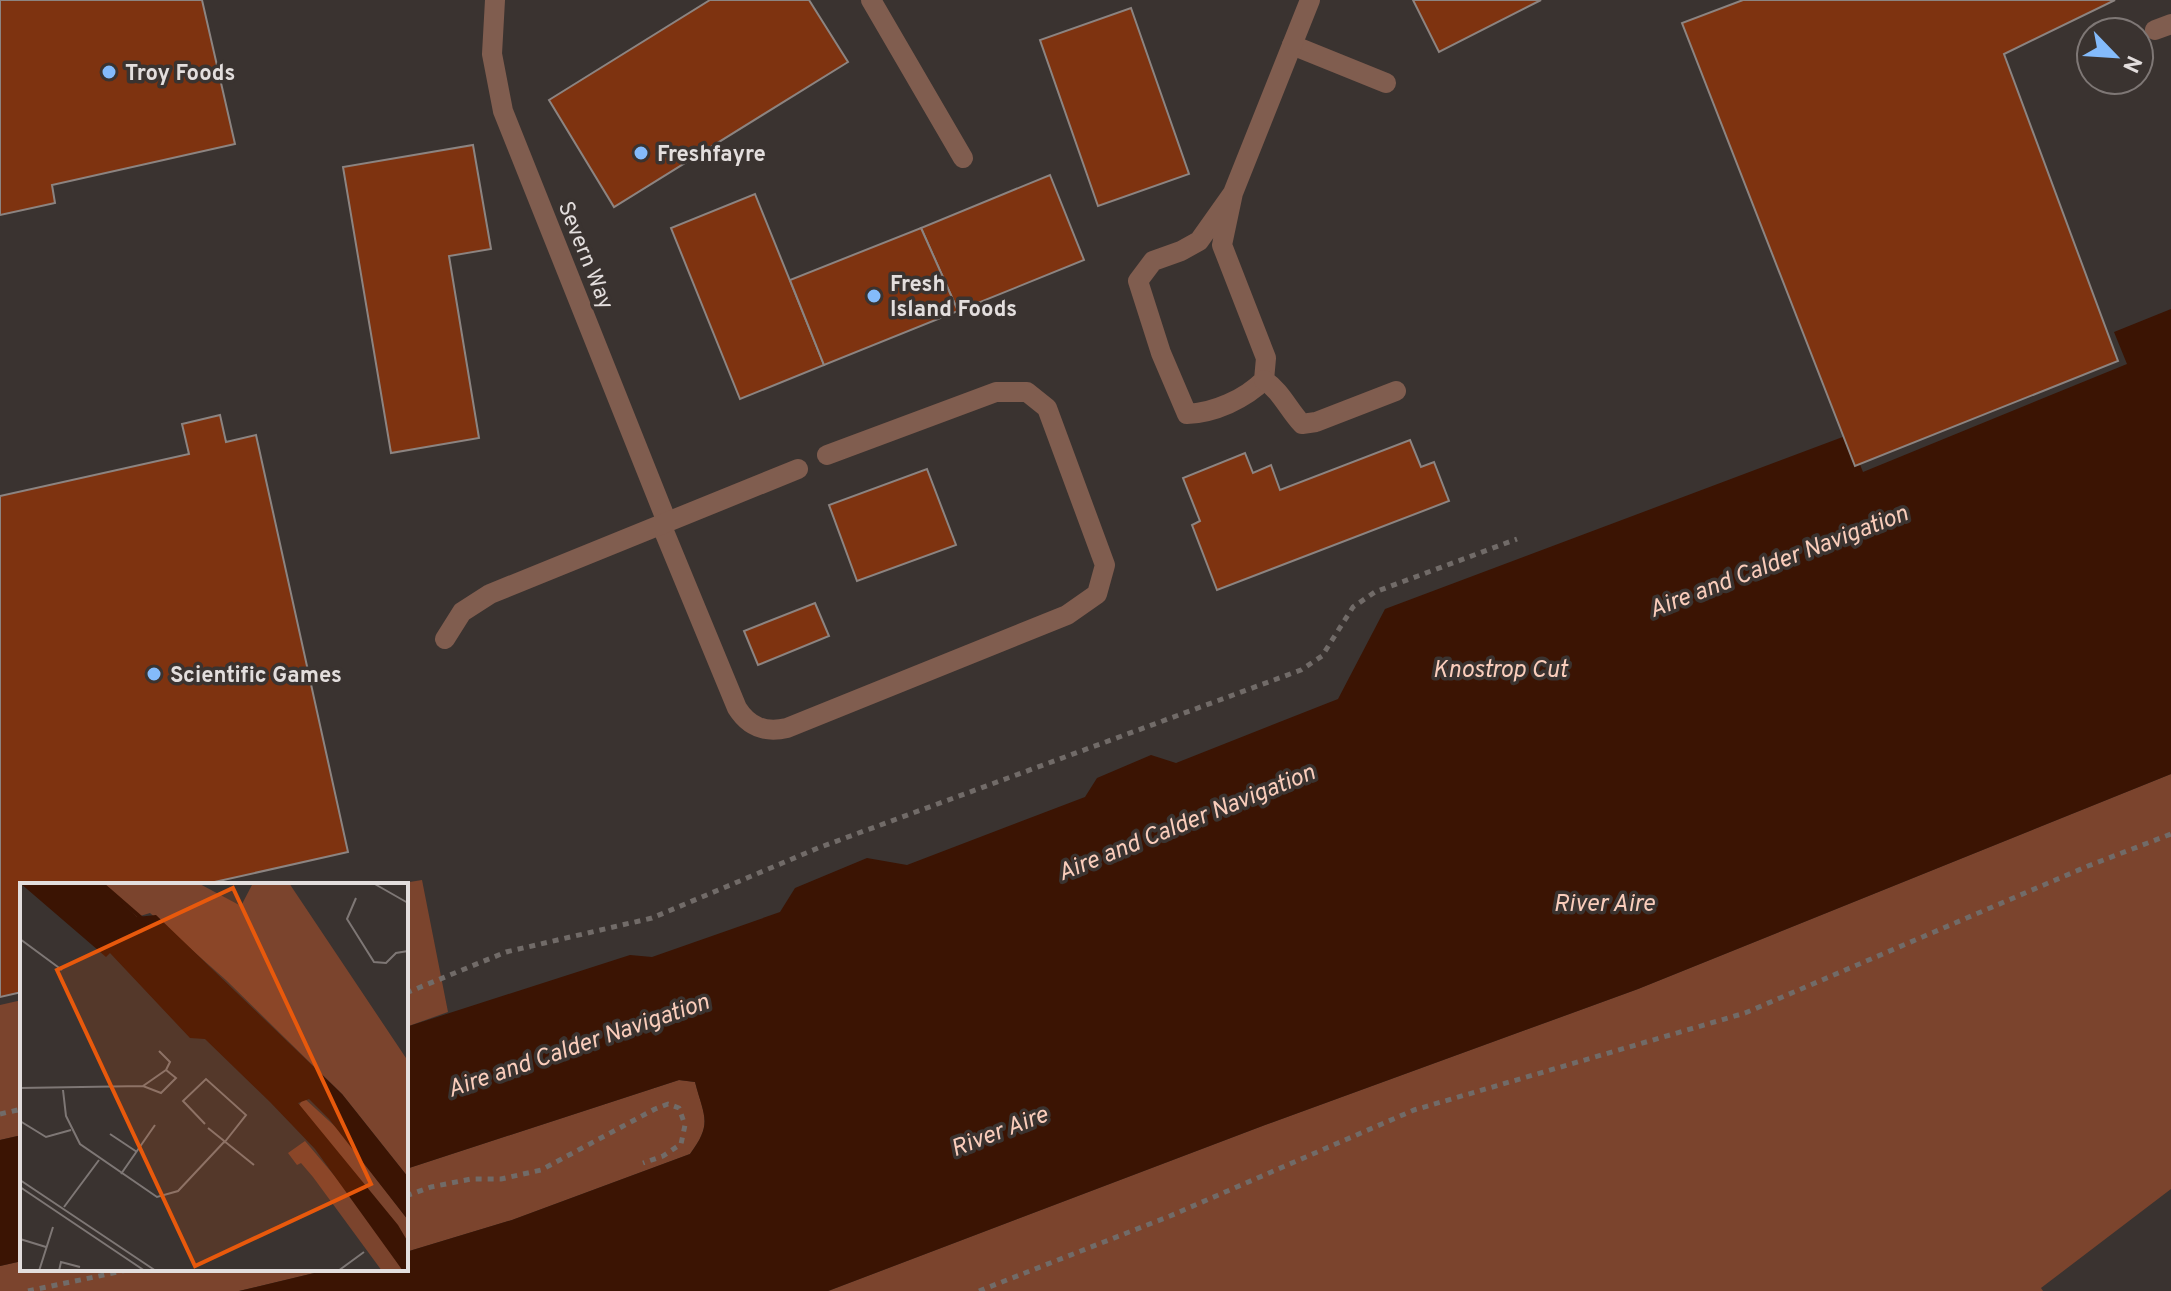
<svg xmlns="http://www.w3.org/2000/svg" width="2171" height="1291" font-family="Overpass,sans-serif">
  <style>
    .green { fill: #7b442d }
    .water { fill: #3b1403 }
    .building { fill: #7e3310; stroke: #8c8481; stroke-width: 2 }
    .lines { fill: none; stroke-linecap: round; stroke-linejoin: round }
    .path { stroke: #716b68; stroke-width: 5; stroke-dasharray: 6 6; stroke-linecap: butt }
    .minor { stroke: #805d4f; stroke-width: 20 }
    .poi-dot { fill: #84bbfb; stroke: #3a3330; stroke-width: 3 }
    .labels { text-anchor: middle; stroke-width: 7; stroke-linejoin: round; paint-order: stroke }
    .poi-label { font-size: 22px; font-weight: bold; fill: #e3dedd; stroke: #3a3330; text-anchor: start }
    .street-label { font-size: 22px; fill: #e3dedd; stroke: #3a3330 }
    .water-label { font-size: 24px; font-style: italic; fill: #facdbb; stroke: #3a3330 }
    .inset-river { fill: none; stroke: #3b1403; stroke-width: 4 }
    .inset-road { fill: none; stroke: #7e7775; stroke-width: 2 }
    .view { fill: #e8590c; fill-opacity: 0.15; stroke: #e8590c; stroke-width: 4 }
    .inset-edge { fill: none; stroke: #e3dedd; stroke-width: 4 }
  </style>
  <rect width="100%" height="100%" fill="#3a3330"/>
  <g class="green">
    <polygon points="2171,774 2171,1189 2041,1288 2043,1291 828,1291 1265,1125 1638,989"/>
    <polygon points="422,880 448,1012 406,1027 406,885 391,885"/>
    <polygon points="22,1000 22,1135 0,1140 0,1005"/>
    <path d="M 679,1080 L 695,1082 C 704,1116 713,1123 690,1154 L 512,1220 L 406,1252 L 406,1169 Z"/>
    <polygon points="22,1261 22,1269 331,1269 239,1291 0,1291 0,1266"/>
  </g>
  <g class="water">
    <path d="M 2171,309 L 2171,774 L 1638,989 L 1265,1125 L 828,1291 L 239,1291 L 331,1269 L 406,1269 L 406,1252 L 512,1220 L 690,1154 C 713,1123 704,1117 695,1082 L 679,1080 L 406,1169 L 406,1027 L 630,955 L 652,957 L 780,912 L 795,888 L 867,858 L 907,865 L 1085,797 L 1097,778 L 1151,755 L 1176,763 L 1338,699 L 1385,609 L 1848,435 L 1863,472 L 2127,364 L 2114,332 Z"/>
    <polygon points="22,1135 22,1261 0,1266 0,1140"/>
  </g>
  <g class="building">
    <polygon points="0,0 202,0 235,144 52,185 55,203 0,215"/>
    <polygon points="710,0 809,0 848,62 614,207 549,100"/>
    <polygon points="1413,0 1541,0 1439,52"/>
    <polygon points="1743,0 2115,0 2004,54 2118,361 1855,466 1682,23"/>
    <polygon points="1131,8 1189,174 1098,206 1040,40"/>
    <polygon points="473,145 491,249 449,256 479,438 391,453 343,167"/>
    <polygon points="1050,175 1084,260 958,311 921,228"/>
    <polygon points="755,194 824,365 740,399 671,228"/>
    <polygon points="921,228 958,311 824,365 790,280"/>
    <polygon points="220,415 226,442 256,435 348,852 201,885 22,885 22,992 0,997 0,496 189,454 182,424"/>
    <polygon points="1410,440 1421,467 1434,462 1449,501 1217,590 1192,525 1200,521 1183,478 1245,453 1253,473 1271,465 1280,490"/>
    <polygon points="927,469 956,545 857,581 829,505"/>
    <polygon points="815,603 829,636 758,665 744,631"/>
  </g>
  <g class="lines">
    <g class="path">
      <polyline points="406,993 506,952 652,918 818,848 1301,670 1322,656 1353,607 1375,592 1517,539"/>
      <polyline points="0,1114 22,1109"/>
      <polyline points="406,1196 431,1187 471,1179 501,1179 541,1170 655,1109 668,1104 679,1108 685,1125 681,1144 663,1156 643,1163"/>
      <polyline points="28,1291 132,1269"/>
      <polyline points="979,1291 1170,1216 1414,1110 1745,1013 2088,866 2171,834"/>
    </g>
    <g class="minor">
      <polyline points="495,0 492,54 503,111 667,522"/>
      <polyline points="871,0 963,158"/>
      <polyline points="2155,30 2171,24"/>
      <polyline points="1292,45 1386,83"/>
      <path d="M 1233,193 L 1199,241 L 1181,251 L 1153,261 L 1138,281 L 1161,353 L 1187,414 C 1214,413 1245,399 1264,380 L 1266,358 L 1222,245 L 1233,193 L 1310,0"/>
      <path d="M 1264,380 C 1281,391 1288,409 1302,424 L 1316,422 L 1396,391"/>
      <path d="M 661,524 L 737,708 C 749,727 765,733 787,728 L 1067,615 L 1097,594 L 1105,565 L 1047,408 L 1027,392 L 996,392 L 827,455"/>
      <polyline points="445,639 462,612 490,594 798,469"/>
    </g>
  </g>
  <g class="poi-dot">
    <circle cx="109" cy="72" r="8"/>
    <circle cx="641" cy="153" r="8"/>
    <circle cx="874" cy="296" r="8"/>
    <circle cx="154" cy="674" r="8"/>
  </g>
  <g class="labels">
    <g class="poi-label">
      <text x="125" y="80">Troy Foods</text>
      <text x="657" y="161">Freshfayre</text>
      <text x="890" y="291">Fresh<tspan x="890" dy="25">Island Foods</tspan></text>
      <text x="170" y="682">Scientific Games</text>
    </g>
    <g class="street-label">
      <text transform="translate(587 255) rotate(68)" y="8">Severn Way</text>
    </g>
    <g class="water-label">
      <text transform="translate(1778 561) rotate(-21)" y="8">Aire and Calder Navigation</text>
      <text x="1500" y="677">Knostrop Cut</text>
      <text transform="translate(1186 822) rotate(-22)" y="8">Aire and Calder Navigation</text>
      <text x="1604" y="911">River Aire</text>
      <text transform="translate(578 1045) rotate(-19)" y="8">Aire and Calder Navigation</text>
      <text transform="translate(999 1131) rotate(-21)" y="8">River Aire</text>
    </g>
  </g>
  <g transform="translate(20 883)">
    <rect width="388" height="388" fill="#3a3330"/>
    <path d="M 80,0 L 178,0 L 221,23 L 233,0 L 269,0 L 388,178 L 388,294 L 322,211 L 206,97 L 130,30 L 117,34 ZM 284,215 L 320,248 L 388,337 L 388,359 L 279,222 ZM 285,258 L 341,324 L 383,388 L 362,388 L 293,294 L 281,280 L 277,282 L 268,270 Z" fill="#7b442d"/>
    <path d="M 0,0 L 80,0 L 117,34 L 136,32 L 322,211 L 388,294 L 388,337 L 309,236 L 289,216 L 278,220 L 378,342 L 388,359 L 388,388 L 383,388 L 295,266 L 250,219 L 185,156 L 170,155 L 90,70 L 86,74 Z" fill="#3b1403"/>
    <path class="inset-river" d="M 81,0 L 127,40"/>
    <path class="inset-road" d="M 353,0 L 388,20M 336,15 L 327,36 L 354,79 L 366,80 L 376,70 L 388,68M 0,56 L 42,87M 139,168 L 150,179 L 146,187M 0,205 L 123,203 L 141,210 L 156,195 L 146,187 L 123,203M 43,207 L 46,233 L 60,261 L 137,314 L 158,308 L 204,259M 0,238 L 26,254 L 51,247M 185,241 L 163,218 L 186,196 L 226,232 L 204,260M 188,245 L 234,282M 90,251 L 117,269M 101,291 L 135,242M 0,297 L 136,388M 0,304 L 125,388M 44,324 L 79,277M 0,356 L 26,364M 19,388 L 33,344M 39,388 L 41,379 L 60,384M 318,388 L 344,369"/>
    <path class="view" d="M 213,5 L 351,301 L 175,383 L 37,87 Z"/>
    <rect width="388" height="388" class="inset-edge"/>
  </g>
  <g transform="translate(2115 56) rotate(115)"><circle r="38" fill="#3a3330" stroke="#7e7775" stroke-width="2"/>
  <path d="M0-6L14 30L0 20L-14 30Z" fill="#84bbfb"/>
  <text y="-12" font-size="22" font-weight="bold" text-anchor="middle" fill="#e3dedd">N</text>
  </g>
</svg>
